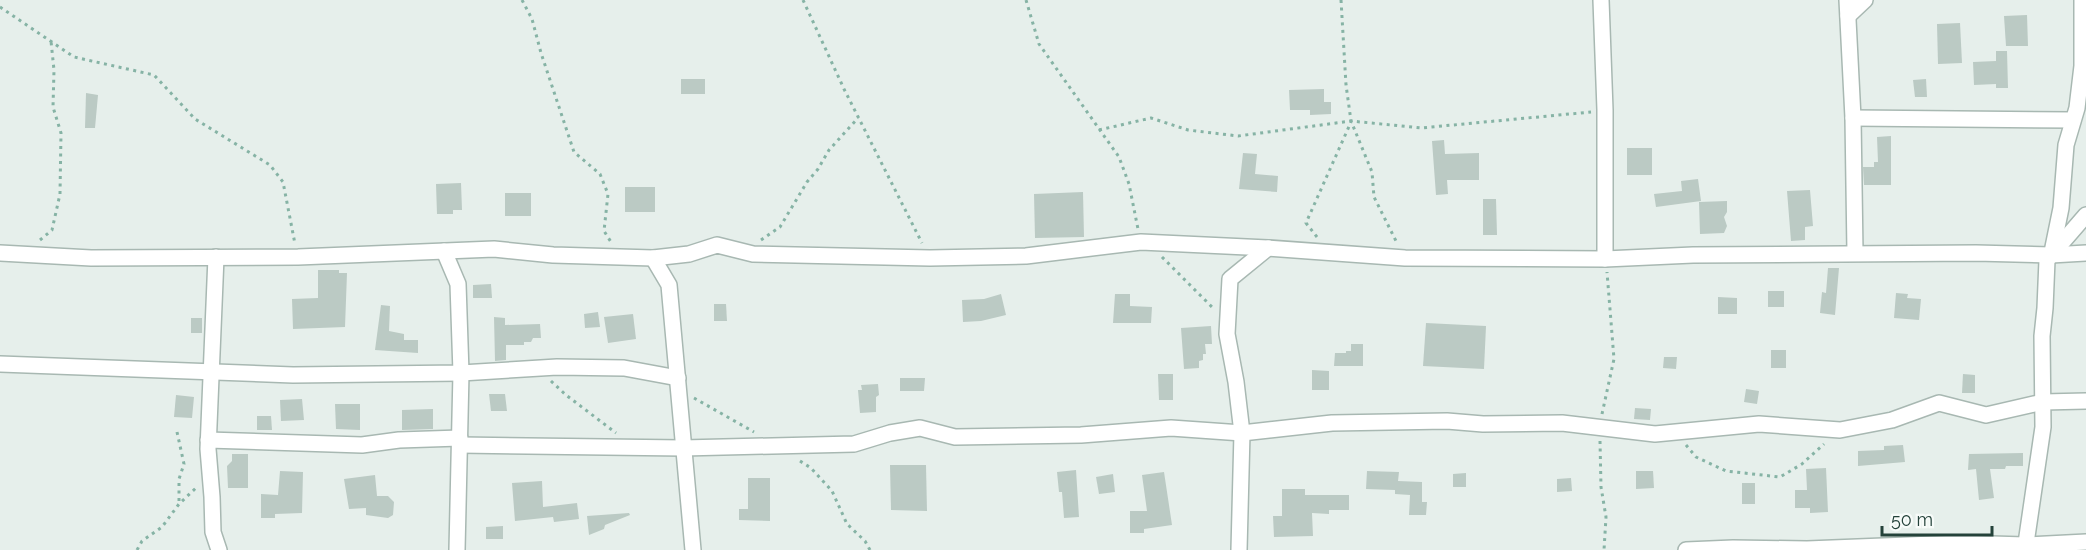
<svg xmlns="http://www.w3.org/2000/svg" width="2086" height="550" font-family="Raleway,sans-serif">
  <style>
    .building { fill: #bbcac4 }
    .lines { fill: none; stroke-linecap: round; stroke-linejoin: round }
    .minor-casing { stroke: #a8b8b2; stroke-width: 18 }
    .path { stroke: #86b3a5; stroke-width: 3; stroke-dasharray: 3 4.5; stroke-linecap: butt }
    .minor { stroke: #fff; stroke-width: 15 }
  </style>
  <rect width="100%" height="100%" fill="#e6efeb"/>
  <g class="building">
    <polygon points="2027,15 2028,46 2006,46 2004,16"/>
    <polygon points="1960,23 1962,63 1938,64 1937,24"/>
    <polygon points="1996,51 2007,51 2008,88 1996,88 1996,84 1974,85 1973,62 1996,61"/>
    <rect x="681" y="79" width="24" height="15"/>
    <polygon points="1926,79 1927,97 1915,97 1913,80"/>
    <polygon points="1324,89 1324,102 1331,102 1331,114 1310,115 1310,110 1290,110 1289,90"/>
    <polygon points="86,93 98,95 95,128 85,128"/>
    <polygon points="1891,136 1891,185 1864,185 1863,167 1874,167 1874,162 1878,162 1877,137"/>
    <polygon points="1444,140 1445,154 1479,153 1479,180 1447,180 1448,194 1436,195 1432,141"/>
    <rect x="1627" y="148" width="25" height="27"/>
    <polygon points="1243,153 1257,154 1255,174 1278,176 1277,192 1239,189"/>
    <polygon points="1698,179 1701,201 1656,207 1654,194 1682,191 1681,181"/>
    <polygon points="461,183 462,210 453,210 453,214 437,214 436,184"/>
    <rect x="625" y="187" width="30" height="25"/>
    <polygon points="1810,190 1813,226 1805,227 1805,240 1791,241 1787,191"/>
    <polygon points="1083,192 1084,237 1035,238 1034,194"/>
    <rect x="505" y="193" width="26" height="23"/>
    <polygon points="1483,199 1496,199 1497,235 1483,235"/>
    <polygon points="1727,201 1727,212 1724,217 1727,226 1724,233 1700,234 1699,202"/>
    <polygon points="1828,268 1839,268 1835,315 1820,313 1822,292 1826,293"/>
    <polygon points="318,270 339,270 339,273 347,273 345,327 293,329 292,299 318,298"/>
    <polygon points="491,284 492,298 473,298 473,285"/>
    <rect x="1768" y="291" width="16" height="16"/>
    <polygon points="1896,293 1908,294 1907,298 1921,299 1919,320 1894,318"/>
    <polygon points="1001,294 1006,315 981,321 963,322 962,300 984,299"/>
    <polygon points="1115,294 1130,294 1130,306 1152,307 1151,323 1113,323"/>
    <polygon points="1718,297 1737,298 1737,314 1718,314"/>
    <polygon points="714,304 726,304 727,321 714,321"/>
    <polygon points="381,305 390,306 389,331 404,334 404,340 418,340 418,353 375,350"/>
    <polygon points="598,312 600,327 585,328 584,314"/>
    <polygon points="633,314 636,339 608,343 604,317"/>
    <polygon points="494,317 505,318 505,325 540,324 541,338 533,338 531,342 524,342 524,345 506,345 506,360 495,361"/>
    <rect x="191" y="318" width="11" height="15"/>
    <polygon points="1426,323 1486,326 1484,369 1423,366"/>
    <polygon points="1211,326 1212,344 1205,344 1206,354 1203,354 1203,360 1199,361 1199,368 1184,369 1181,328"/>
    <polygon points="1351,344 1363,344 1363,366 1334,366 1335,353 1346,353 1346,351 1351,351"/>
    <rect x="1771" y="350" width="15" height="18"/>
    <polygon points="1664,357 1677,357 1676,369 1663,368"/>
    <polygon points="1312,370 1329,371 1329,390 1312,390"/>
    <polygon points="1158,374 1173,374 1173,400 1159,400"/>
    <polygon points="1963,374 1975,375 1975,393 1962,393"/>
    <polygon points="900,378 925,378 924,391 900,391"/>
    <polygon points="878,384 879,395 876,397 876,412 860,413 858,390 862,390 861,385"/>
    <polygon points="1746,389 1759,391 1757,404 1744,402"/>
    <polygon points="489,394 505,394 507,411 491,411"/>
    <polygon points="176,395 194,397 192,418 174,417"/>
    <polygon points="302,399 304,420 281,421 280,400"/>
    <polygon points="335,404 360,404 360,430 336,429"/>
    <polygon points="1635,408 1651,409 1650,420 1634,419"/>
    <polygon points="433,409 433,429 402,430 402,410"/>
    <polygon points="257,416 271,416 272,430 257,430"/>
    <polygon points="1903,445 1905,462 1858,466 1858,451 1884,450 1884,446"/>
    <polygon points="2023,453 2023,466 2006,466 2005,469 1990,469 1994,498 1979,500 1976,469 1968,470 1969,454"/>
    <polygon points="232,454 248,454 248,488 228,488 227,466 232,461"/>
    <polygon points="890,465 926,465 927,511 891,510"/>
    <polygon points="1826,468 1828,512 1810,513 1810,508 1795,508 1795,490 1807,490 1806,469"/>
    <polygon points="1076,470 1079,517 1064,518 1062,492 1059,492 1057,472"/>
    <polygon points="280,471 303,472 302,513 275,514 275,518 261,518 261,494 278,495"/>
    <polygon points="1367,471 1399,472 1398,481 1422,482 1422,502 1427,502 1426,515 1409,515 1410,495 1395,494 1395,490 1366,489"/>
    <polygon points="1636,471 1653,471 1654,488 1636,489"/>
    <polygon points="1164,472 1172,525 1144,529 1144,533 1130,533 1130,511 1147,511 1142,475"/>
    <polygon points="1466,473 1466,487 1453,487 1453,474"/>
    <polygon points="1113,474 1115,492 1099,494 1096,477"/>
    <polygon points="375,475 377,496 388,496 394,502 393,515 388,518 366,515 366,508 349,509 344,479"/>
    <polygon points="748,478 770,478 770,521 739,520 739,509 748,509"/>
    <polygon points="1571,478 1572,491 1557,492 1557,479"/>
    <polygon points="542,481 543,507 577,503 579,519 554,522 553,517 515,521 512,483"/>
    <rect x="1742" y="483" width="13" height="21"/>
    <polygon points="1282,489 1305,489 1305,495 1349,495 1349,510 1329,510 1329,514 1312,513 1313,536 1274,537 1273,516 1282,516"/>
    <polygon points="629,513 630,515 605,525 604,529 589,535 587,516"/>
    <polygon points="503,526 503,539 486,539 486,527"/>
  </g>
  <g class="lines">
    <defs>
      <g id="minor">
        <polyline points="1601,0 1605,110 1605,259"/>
        <polyline points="1847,0 1853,118 1855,253"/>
        <polyline points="1848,16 1865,0"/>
        <polyline points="1853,118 2073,120"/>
        <polyline points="444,251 458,284 461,373 457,550"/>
        <polyline points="2052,252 2061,208 2066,145 2077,108 2082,66 2082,0"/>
        <polyline points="0,253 91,258 298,257 494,249 553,255 653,258 689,254 717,245 753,254 930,258 1026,256 1141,242 1268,248 1405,258 1605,259 1693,255 1976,253 2051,255 2086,253"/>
        <polyline points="216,257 208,449 212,497 213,532 219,550"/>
        <polyline points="653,258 669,285 693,550"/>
        <polyline points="0,364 293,375 461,373 557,367 624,368 678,378"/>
        <polyline points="208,440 362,445 399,440 460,438"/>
        <polyline points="460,445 683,448 854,444 890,433 920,428 955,437 1081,435 1171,428 1242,433 1332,423 1447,421 1483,424 1562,423 1655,434 1759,424 1840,430 1892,420 1939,403 1986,415 2043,402 2086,401"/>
        <polyline points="1239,550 1242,433 1236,382 1227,334 1230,279 1268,248"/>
        <polyline points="1686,550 1733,548 1807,549 1959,543 2025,545 2086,542"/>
        <polyline points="2025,550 2043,427 2042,336 2045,308 2047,260 2086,215"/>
      </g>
    </defs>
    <use href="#minor" class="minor-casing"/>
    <g class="path">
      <polyline points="522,0 532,19 541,53 574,152 600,174 608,194 604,231 611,242"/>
      <polyline points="803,0 844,89 922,243"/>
      <polyline points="1026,0 1039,44 1119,157 1129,184 1138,229"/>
      <polyline points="1341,0 1346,85 1351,121 1372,172 1374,197 1397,243"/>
      <polyline points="0,7 74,57 154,75 195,119 270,165 283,182 295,244"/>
      <polyline points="1099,130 1151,118 1188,130 1238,136 1351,121 1421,128 1591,112"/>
      <polyline points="1317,237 1306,223 1351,122"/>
      <polyline points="40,240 52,230 60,194 61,133 53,107 54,70 51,41"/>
      <polyline points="761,240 780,227 807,182 818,169 829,150 858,118"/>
      <polyline points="1162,257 1215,310"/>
      <polyline points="551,381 566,395 616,433"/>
      <polyline points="694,398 754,432"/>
      <polyline points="1602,414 1614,359 1607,272"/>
      <polyline points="177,432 184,464 179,479 179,504"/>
      <polyline points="1600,441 1601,487 1606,517 1604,550"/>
      <polyline points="1686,445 1696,457 1726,471 1780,477 1802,464 1824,444"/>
      <polyline points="800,461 811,468 832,491 847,524 865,541 870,550"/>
      <polyline points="137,550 142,541 162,527 179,504 198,486"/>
    </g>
    <use href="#minor" class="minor"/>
  </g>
  <path d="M1882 526v9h110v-9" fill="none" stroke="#24423a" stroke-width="3"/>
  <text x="1891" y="526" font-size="18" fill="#24423a" stroke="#f7fbf9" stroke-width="4.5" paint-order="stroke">50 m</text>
</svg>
